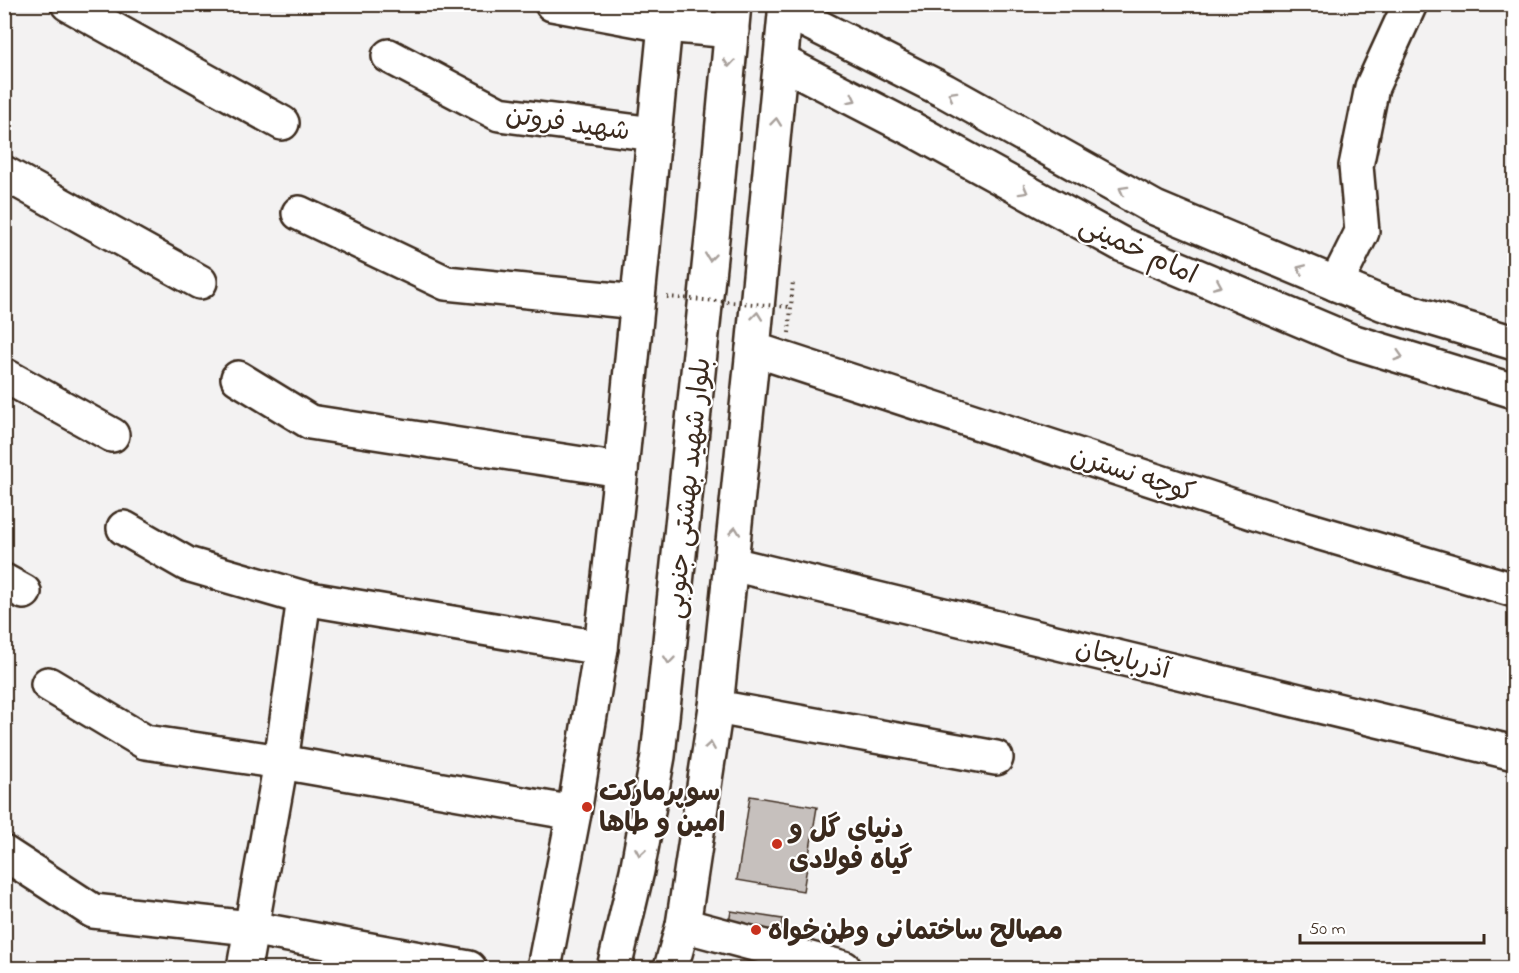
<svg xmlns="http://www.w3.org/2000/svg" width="1519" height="973" font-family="'Indie Flower','Playpen Sans Arabic',sans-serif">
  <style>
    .building { fill: #c6c0bd; stroke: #3b2a1e; stroke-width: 1.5 }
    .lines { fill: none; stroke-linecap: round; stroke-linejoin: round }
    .minor-casing { stroke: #3b2a1e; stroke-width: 38 }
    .major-casing { stroke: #3b2a1e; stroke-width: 38 }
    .path { stroke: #3b2a1e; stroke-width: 4; stroke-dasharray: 1.5 4.5; stroke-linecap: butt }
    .minor { stroke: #fff; stroke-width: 33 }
    .major { stroke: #fff; stroke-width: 33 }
    .path-bridge { stroke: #3b2a1e; stroke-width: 4; stroke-dasharray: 1.5 4.5; stroke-linecap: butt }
    .oneway { stroke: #a79f9a }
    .poi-dot { fill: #c8321e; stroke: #fff; stroke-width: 2 }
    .labels { text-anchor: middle; stroke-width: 4.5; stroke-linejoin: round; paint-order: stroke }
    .street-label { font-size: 27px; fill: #3b2a1e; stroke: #fff }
    .poi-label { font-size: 27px; font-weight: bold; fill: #3b2a1e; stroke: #fff; text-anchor: start }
  </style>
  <rect width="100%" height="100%" fill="#f3f2f2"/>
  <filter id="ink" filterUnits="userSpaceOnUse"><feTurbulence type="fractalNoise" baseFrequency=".0167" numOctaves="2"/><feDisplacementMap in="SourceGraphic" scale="12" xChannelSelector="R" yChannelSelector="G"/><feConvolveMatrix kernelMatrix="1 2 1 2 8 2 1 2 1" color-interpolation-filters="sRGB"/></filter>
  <g filter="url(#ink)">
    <g class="building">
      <polygon points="750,796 817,807 803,891 737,880"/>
      <polygon points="731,911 782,919 779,945 729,923"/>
    </g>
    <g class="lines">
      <defs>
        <g id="minor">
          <polyline points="68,4 282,123"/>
          <polyline points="552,4 665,25 732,31"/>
          <polyline points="785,10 945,91 1155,208 1384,304 1514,343"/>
          <polyline points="389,56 499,114 654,134"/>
          <polyline points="782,62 912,129 1123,245 1351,341 1514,391"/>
          <polyline points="4,173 200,282"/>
          <polyline points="299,213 446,283 637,302"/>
          <polyline points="1336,284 1362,232 1356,166 1372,87 1410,4"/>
          <polyline points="753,349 1273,519 1514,590"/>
          <polyline points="4,375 112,435"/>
          <polyline points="238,378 310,422 621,470"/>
          <polyline points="124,528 187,564 304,598 601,648"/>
          <polyline points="732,564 1514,753"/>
          <polyline points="4,581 24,592"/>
          <polyline points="48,684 145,742 281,762 574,813"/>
          <polyline points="716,707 996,758"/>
          <polyline points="4,853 93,911 250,928 469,968"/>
          <polyline points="683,925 844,968"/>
          <polyline points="244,968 281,762 304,598"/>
          <polyline points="544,968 574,813 601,648 621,470 665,25"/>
        </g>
        <g id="major">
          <polyline points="614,968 637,871 658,756 714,219 734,4"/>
          <polyline points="671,968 683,925 716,707 753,349 786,4"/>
        </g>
      </defs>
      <use href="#minor" class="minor-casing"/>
      <use href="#major" class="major-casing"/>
      <polyline class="path" points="789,333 793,280"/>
      <use href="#minor" class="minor"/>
      <use href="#major" class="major"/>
      <polyline class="path-bridge" points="667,297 791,307"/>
    </g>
    <defs><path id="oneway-chevron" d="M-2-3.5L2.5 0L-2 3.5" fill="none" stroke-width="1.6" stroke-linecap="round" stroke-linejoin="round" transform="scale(1.5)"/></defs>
    <g class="oneway">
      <use href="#oneway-chevron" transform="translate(729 63) rotate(95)"/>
      <use href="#oneway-chevron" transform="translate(952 95) rotate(-151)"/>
      <use href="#oneway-chevron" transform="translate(852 99) rotate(27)"/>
      <use href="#oneway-chevron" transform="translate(776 122) rotate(-84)"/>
      <use href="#oneway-chevron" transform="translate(1123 190) rotate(-151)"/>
      <use href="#oneway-chevron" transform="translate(1024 191) rotate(29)"/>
      <use href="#oneway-chevron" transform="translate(710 257) rotate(96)"/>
      <use href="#oneway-chevron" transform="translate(1301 269) rotate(-157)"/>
      <use href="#oneway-chevron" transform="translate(1218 285) rotate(23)"/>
      <use href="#oneway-chevron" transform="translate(757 316) rotate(-84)"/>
      <use href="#oneway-chevron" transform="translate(1399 356) rotate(17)"/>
      <use href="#oneway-chevron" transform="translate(735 531) rotate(-84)"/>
      <use href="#oneway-chevron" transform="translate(669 660) rotate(96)"/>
      <use href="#oneway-chevron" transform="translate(710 746) rotate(-81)"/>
      <use href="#oneway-chevron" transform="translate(640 852) rotate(100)"/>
    </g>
  </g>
  <g class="poi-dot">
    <circle cx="587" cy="807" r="6"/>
    <circle cx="777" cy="844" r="6"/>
    <circle cx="756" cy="930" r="6"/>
  </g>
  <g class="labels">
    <g class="street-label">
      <text transform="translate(568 122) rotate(8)" y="9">شهید فروتن</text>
      <text transform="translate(1139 249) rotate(25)" y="9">امام خمینی</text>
      <text transform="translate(1133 473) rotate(18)" y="9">کوچه نسترن</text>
      <text transform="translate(687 488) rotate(-84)" y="9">بلوار شهید بهشتی جنوبی</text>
      <text transform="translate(1123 658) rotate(14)" y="9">آذربایجان</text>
    </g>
    <g class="poi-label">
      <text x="599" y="800">سوپرمارکت<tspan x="599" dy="31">امین و طاها</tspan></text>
      <text x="789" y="837">دنیای گل و<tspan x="789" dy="31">گیاه فولادی</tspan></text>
      <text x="768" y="939">مصالح ساختمانی وطن‌خواه</text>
    </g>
  </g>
  <rect width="1519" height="973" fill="none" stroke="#fff" stroke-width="24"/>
  <rect x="12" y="12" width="1495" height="949" fill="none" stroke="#3b2a1e" stroke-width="2" filter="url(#ink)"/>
  <path d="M1300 934v9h184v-9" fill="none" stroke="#3b2a1e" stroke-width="3"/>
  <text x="1309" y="934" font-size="18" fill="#3b2a1e" stroke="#ffffff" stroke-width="4.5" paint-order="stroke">50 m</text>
</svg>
